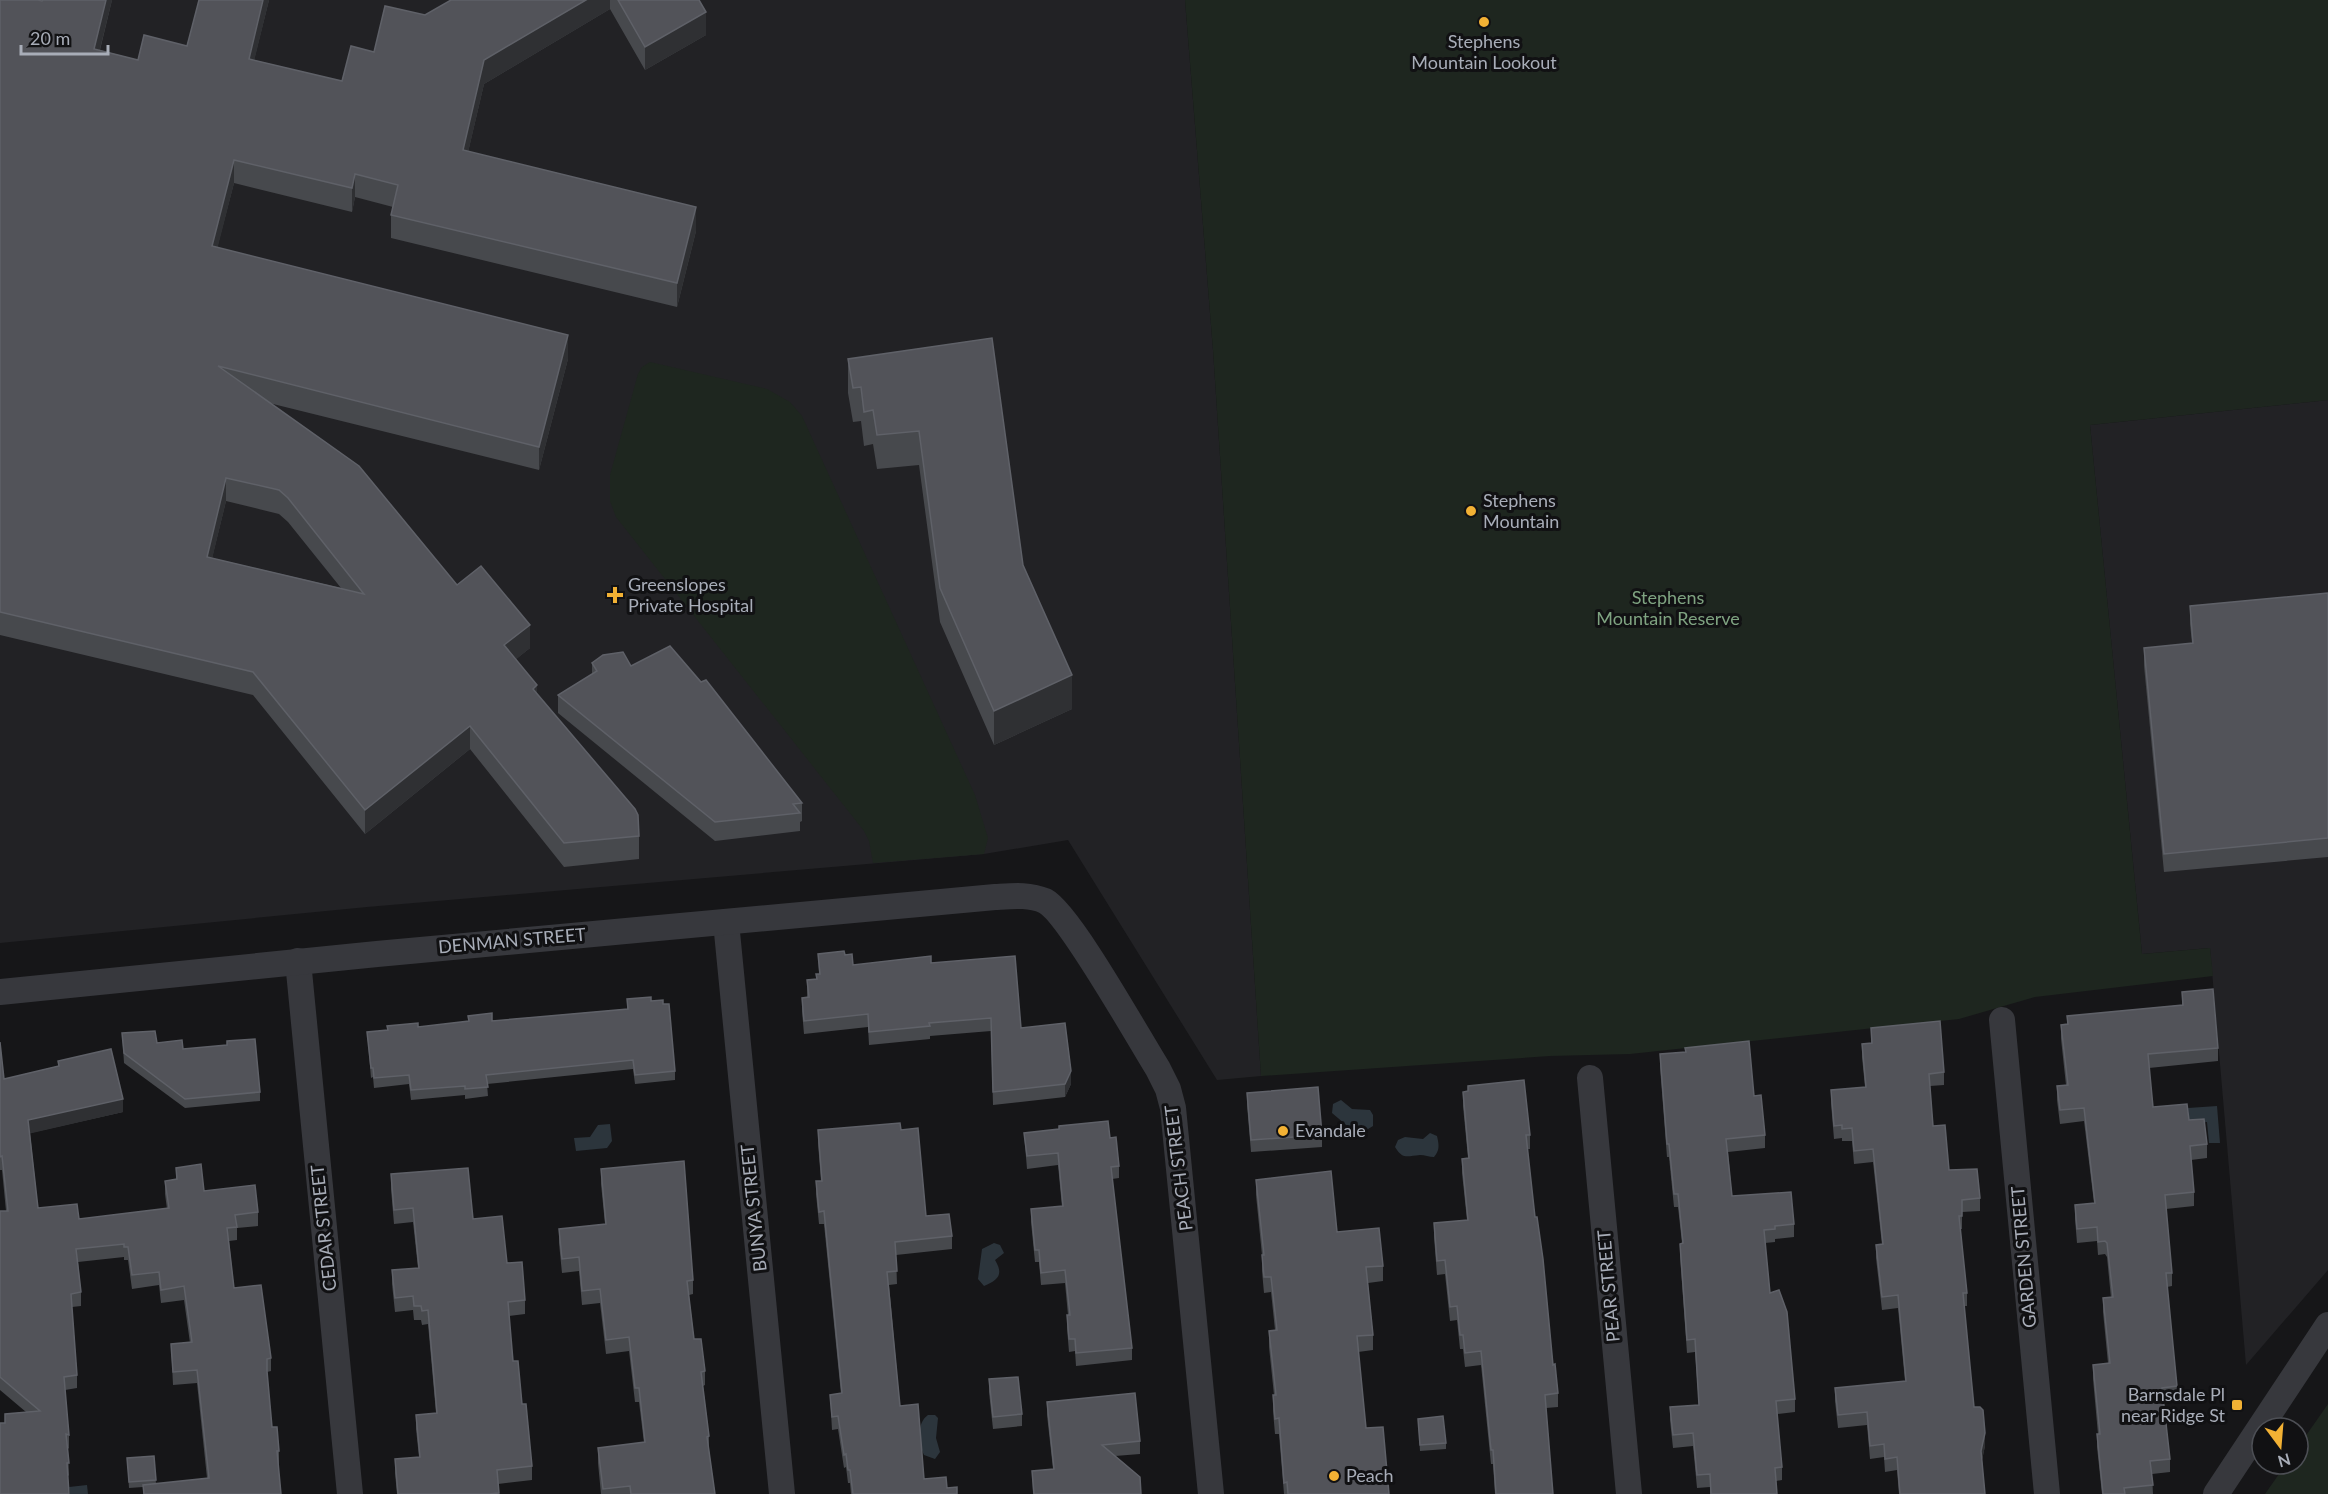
<svg xmlns="http://www.w3.org/2000/svg" width="2328" height="1494" font-family="Lato,sans-serif">
  <style>
    .built { fill: #222225 }
    .green { fill: #1e261f }
    .water { fill: #2c353c }
    .lines { fill: none; stroke-linecap: round; stroke-linejoin: round }
    .street { stroke: #37383d; stroke-width: 26 }
    .wall { fill: #47494d; fill-rule: evenodd }
    .shaded-wall { fill: #2f3033 }
    .building { fill: #525359; stroke: #5f6168; stroke-width: 1.5; fill-rule: evenodd }
    .poi-dot { fill: #f2b134; stroke: #111113; stroke-width: 2 }
    .labels { text-anchor: middle; stroke-width: 6; stroke-linejoin: round; paint-order: stroke }
    .poi-label { font-size: 18px; fill: #a8adb8; stroke: #111113; text-anchor: start }
    .park-label { font-size: 18px; fill: #7fa381; stroke: #111113 }
    .street-label { font-size: 18px; fill: #a8adb8; stroke: #111113 }
  </style>
  <rect width="100%" height="100%" fill="#161618"/>
  <g class="built">
    <polygon points="0,0 1185,0 1213,350 1261,1076 1217,1080 1068,840 984,854 367,907 0,943"/>
    <polygon points="2328,400 2328,1270 2246,1365 2210,948 2142,954 2090,425"/>
  </g>
  <g class="green">
    <polygon points="1185,0 2328,0 2328,400 2090,425 2142,954 2210,948 2213,976 2035,997 1959,1019 1630,1054 1550,1056 1261,1076 1213,350"/>
    <polygon points="650,362 767,389 790,402 802,416 975,795 988,838 984,854 873,863 869,841 864,831 616,517 610,501 610,475 638,374 642,367"/>
    <polygon points="2328,1404 2328,1494 2265,1494 2286,1464 2298,1464 2298,1447"/>
  </g>
  <g class="water">
    <polygon points="1341,1100 1352,1109 1370,1110 1373,1115 1373,1126 1363,1132 1351,1129 1332,1113 1333,1104"/>
    <polygon points="2217,1106 2220,1143 2209,1143 2207,1122 2189,1124 2188,1108"/>
    <polygon points="610,1124 612,1141 607,1148 576,1151 574,1138 590,1137 598,1125"/>
    <path d="M 1430,1133 L 1437,1136 C 1439,1145 1440,1150 1434,1157 C 1429,1157 1425,1155 1420,1155 C 1407,1156 1403,1160 1395,1147 L 1398,1140 L 1405,1137 L 1423,1139 Z"/>
    <path d="M 994,1243 L 1000,1245 L 1004,1253 L 995,1260 C 1004,1275 998,1280 984,1286 L 978,1279 L 982,1249 Z"/>
    <path d="M 928,1415 L 935,1415 L 938,1418 L 936,1438 L 940,1452 L 935,1459 L 924,1455 C 919,1444 916,1423 928,1415 Z"/>
    <polygon points="87,1485 88,1494 70,1494 69,1487"/>
  </g>
  <g class="lines">
    <g class="street">
      <polyline points="726,922 782,1494"/>
      <polyline points="298,961 350,1494"/>
      <path d="M 0,992 L 377,954 L 995,897 C 1012,896 1029,894 1045,901 C 1069,913 1139,1039 1158,1069 L 1168,1089 L 1173,1108 L 1211,1494"/>
      <polyline points="2002,1020 2047,1494"/>
      <polyline points="1590,1078 1629,1494"/>
      <polyline points="2216,1494 2328,1325"/>
    </g>
  </g>
  <g class="wall">
    <path d="M 0,0 L 42,1 L 43,0 L 112,0 L 100,50 L 138,60 L 187,46 L 199,0 L 269,0 L 254,60 L 342,81 L 374,52 L 425,15 L 451,0 L 699,0 L 706,35 L 645,70 L 610,9 L 484,84 L 468,152 L 696,231 L 677,307 L 391,238 L 391,215 L 393,207 L 355,197 L 352,212 L 234,183 L 217,248 L 568,359 L 539,470 L 269,403 L 457,585 L 530,648 L 516,659 L 537,694 L 639,836 L 639,859 L 564,867 L 470,749 L 365,834 L 253,695 L 0,635 ZM 226,501 L 279,514 L 288,522 L 341,588 L 212,558 Z"/>
    <polygon points="992,338 1023,565 1072,709 994,745 940,622 919,465 877,469 873,444 864,446 861,421 853,422 848,393 848,359"/>
    <polygon points="2328,593 2328,857 2164,872 2144,666 2144,648 2192,643 2190,624 2190,606"/>
    <polygon points="592,663 631,666 802,803 802,821 800,822 800,831 715,841 558,713 558,695 592,674"/>
    <polygon points="818,954 845,955 853,965 931,963 1021,1028 1071,1084 1065,1097 993,1105 991,1031 930,1036 930,1039 869,1045 868,1027 804,1034 802,1011 802,998 807,997 807,980 816,979 816,974 819,974"/>
    <polygon points="2182,992 2218,1048 2218,1061 2149,1068 2153,1107 2189,1120 2207,1144 2207,1158 2191,1160 2194,1192 2194,1206 2166,1209 2172,1273 2172,1286 2167,1287 2177,1386 2177,1400 2163,1402 2170,1459 2170,1472 2152,1474 2153,1494 2102,1494 2097,1447 2097,1434 2098,1434 2093,1379 2093,1365 2108,1363 2103,1312 2103,1298 2111,1298 2107,1257 2105,1254 2098,1255 2097,1241 2077,1243 2075,1219 2075,1205 2094,1203 2084,1121 2060,1124 2057,1100 2057,1086 2066,1085 2061,1039 2061,1025 2067,1024 2067,1016 2182,1005"/>
    <polygon points="627,999 651,1001 675,1071 675,1080 635,1084 633,1069 487,1084 488,1096 465,1099 465,1095 411,1100 409,1084 374,1088 373,1077 371,1078 367,1032 627,1009"/>
    <polygon points="1871,1028 1944,1072 1944,1085 1930,1086 1933,1126 1949,1170 1980,1198 1980,1211 1962,1212 1962,1229 1960,1229 1967,1293 1967,1306 1964,1306 1974,1407 1985,1446 1982,1460 1985,1494 1899,1494 1897,1470 1885,1472 1884,1457 1870,1459 1867,1425 1838,1428 1835,1401 1835,1388 1905,1381 1898,1308 1882,1310 1876,1258 1876,1245 1882,1245 1873,1162 1854,1164 1852,1141 1842,1141 1842,1138 1834,1139 1831,1103 1831,1090 1865,1087 1862,1057 1862,1044 1871,1043"/>
    <polygon points="122,1033 183,1049 260,1092 260,1101 185,1108 124,1063"/>
    <polygon points="0,1042 4,1079 58,1066 58,1061 123,1112 30,1133 38,1208 79,1219 167,1209 165,1194 165,1181 176,1179 176,1168 204,1191 258,1212 258,1226 237,1228 237,1240 229,1241 234,1288 271,1358 271,1371 267,1372 272,1427 279,1451 279,1464 278,1464 281,1494 143,1494 143,1487 129,1488 127,1458 154,1456 156,1484 207,1478 197,1383 173,1385 171,1344 190,1343 184,1300 161,1303 159,1285 132,1289 128,1260 124,1260 124,1257 78,1262 81,1292 81,1306 72,1307 77,1375 77,1388 65,1390 69,1435 69,1449 68,1448 69,1476 5,1423 5,1414 26,1412 0,1390 0,1211 6,1211 2,1170 0,1170"/>
    <polygon points="1685,1048 1754,1096 1765,1135 1765,1148 1728,1152 1732,1196 1794,1224 1794,1237 1775,1239 1775,1242 1765,1243 1770,1293 1795,1399 1795,1412 1777,1414 1782,1467 1782,1480 1776,1481 1777,1494 1710,1494 1710,1487 1697,1488 1693,1446 1673,1448 1670,1420 1670,1407 1699,1405 1695,1352 1687,1353 1680,1256 1680,1244 1682,1243 1678,1207 1674,1207 1669,1157 1667,1157 1660,1067 1660,1054 1685,1052"/>
    <polygon points="1463,1092 1530,1135 1530,1149 1527,1149 1535,1217 1553,1365 1558,1393 1558,1407 1546,1408 1553,1494 1495,1494 1493,1464 1491,1464 1481,1365 1465,1367 1463,1349 1460,1349 1457,1320 1450,1321 1445,1274 1437,1275 1434,1237 1434,1223 1467,1220 1462,1173 1462,1159 1468,1158 1463,1106"/>
    <polygon points="1247,1093 1322,1135 1322,1147 1251,1152 1247,1105"/>
    <polygon points="1059,1126 1110,1138 1119,1166 1119,1178 1112,1179 1132,1348 1132,1360 1076,1366 1075,1351 1069,1352 1067,1328 1067,1315 1068,1315 1065,1283 1041,1285 1039,1262 1035,1262 1031,1222 1031,1209 1062,1207 1058,1165 1027,1169 1024,1133 1059,1130"/>
    <polygon points="818,1130 901,1130 926,1216 952,1236 952,1249 896,1255 897,1284 889,1285 900,1406 924,1479 947,1488 957,1494 851,1494 850,1483 848,1483 846,1467 844,1468 838,1429 832,1430 830,1395 841,1394 824,1224 819,1224 816,1194 816,1181 821,1181 818,1143"/>
    <polygon points="601,1169 693,1280 693,1294 689,1295 694,1339 705,1371 705,1385 703,1386 709,1436 709,1450 715,1494 601,1494 598,1463 598,1448 644,1443 639,1402 635,1402 629,1351 606,1354 600,1303 582,1305 579,1271 562,1273 559,1243 559,1229 605,1224 601,1184"/>
    <polygon points="391,1174 473,1219 507,1263 525,1300 525,1314 509,1316 513,1361 522,1404 532,1466 532,1480 498,1484 499,1494 397,1494 395,1473 395,1459 419,1457 416,1429 416,1415 436,1413 428,1324 422,1325 421,1320 414,1320 413,1310 395,1312 392,1284 392,1270 418,1268 413,1222 394,1224 391,1189"/>
    <polygon points="1256,1180 1337,1232 1383,1266 1383,1281 1368,1283 1373,1335 1373,1350 1358,1352 1366,1428 1389,1494 1284,1494 1279,1434 1275,1434 1273,1411 1273,1395 1274,1395 1269,1347 1269,1331 1275,1330 1271,1292 1264,1293 1262,1271 1262,1255 1256,1195"/>
    <polygon points="989,1379 1022,1414 1022,1426 993,1429 989,1392"/>
    <polygon points="1047,1402 1140,1441 1140,1454 1115,1456 1141,1494 1033,1494 1032,1471 1053,1469 1047,1415"/>
    <polygon points="1418,1419 1446,1443 1446,1449 1420,1451"/>
  </g>
  <g class="shaded-wall">
    <polygon points="106,0 112,0 94,73 94,49"/>
    <polygon points="263,0 269,0 249,82 249,59"/>
    <polygon points="586,0 610,0 610,9 484,84 463,174 463,150 484,60"/>
    <polygon points="706,12 706,35 645,70 645,47"/>
    <polygon points="234,160 234,183 212,270 212,246"/>
    <polygon points="355,174 355,197 352,212 352,188"/>
    <polygon points="696,207 696,231 677,307 677,283"/>
    <polygon points="568,335 568,359 539,470 539,447"/>
    <polygon points="226,478 226,501 207,580 207,557"/>
    <polygon points="530,625 530,648 504,669 504,645"/>
    <polygon points="1072,675 1072,709 994,745 994,711"/>
    <polygon points="537,685 537,709 533,689"/>
    <polygon points="470,726 470,749 365,834 365,810"/>
    <polygon points="1071,1071 1071,1084 1065,1097 1065,1084"/>
    <polygon points="123,1099 123,1112 28,1134 28,1120"/>
    <polygon points="1985,1433 1985,1446 1981,1464 1981,1451"/>
  </g>
  <g class="building">
    <path d="M 0,0 L 38,0 L 42,1 L 43,0 L 106,0 L 94,49 L 138,60 L 144,35 L 187,46 L 199,0 L 263,0 L 249,59 L 342,81 L 351,46 L 374,52 L 385,6 L 425,15 L 451,0 L 586,0 L 484,60 L 463,150 L 696,207 L 677,283 L 391,215 L 398,185 L 355,174 L 352,188 L 234,160 L 212,246 L 568,335 L 539,447 L 218,366 L 359,466 L 457,585 L 481,566 L 530,625 L 504,645 L 537,685 L 533,689 L 635,809 L 638,815 L 639,836 L 564,843 L 470,726 L 365,810 L 253,672 L 0,612 ZM 226,478 L 279,490 L 288,498 L 364,594 L 207,557 Z"/>
    <polygon points="618,0 699,0 706,12 645,47"/>
    <polygon points="992,338 1023,565 1072,675 994,711 940,588 919,431 877,435 873,410 864,412 861,387 853,388 848,359"/>
    <polygon points="2328,593 2328,838 2164,854 2144,648 2193,643 2190,606"/>
    <polygon points="670,646 701,682 706,680 802,803 793,804 800,813 715,822 558,695 597,671 592,663 603,655 623,652 631,666"/>
    <polygon points="844,951 845,955 852,954 853,965 931,956 931,963 1015,956 1021,1028 1065,1023 1071,1071 1065,1084 993,1092 991,1018 929,1023 930,1026 869,1032 868,1014 804,1021 802,998 809,997 807,980 817,979 816,974 820,974 818,954"/>
    <polygon points="2213,989 2218,1048 2148,1054 2153,1107 2187,1104 2189,1120 2204,1119 2207,1144 2190,1146 2194,1192 2165,1195 2172,1273 2166,1273 2177,1386 2162,1388 2170,1459 2150,1461 2153,1485 2124,1488 2125,1494 2103,1494 2097,1434 2100,1434 2093,1365 2110,1363 2103,1298 2113,1297 2107,1243 2105,1241 2098,1242 2097,1227 2077,1229 2075,1205 2095,1203 2084,1108 2060,1110 2057,1086 2068,1085 2061,1025 2068,1024 2067,1016 2183,1005 2182,992"/>
    <polygon points="651,997 651,1001 663,1000 663,1004 669,1004 675,1071 635,1075 633,1060 486,1075 488,1087 465,1089 465,1086 411,1090 409,1075 374,1078 373,1068 371,1068 367,1032 388,1030 387,1026 418,1023 418,1027 469,1021 468,1016 492,1013 492,1021 628,1009 627,999"/>
    <polygon points="1940,1021 1944,1072 1929,1074 1933,1126 1945,1125 1949,1170 1977,1169 1980,1198 1962,1200 1962,1216 1959,1216 1967,1293 1963,1293 1974,1407 1980,1407 1983,1410 1985,1433 1981,1451 1985,1494 1900,1494 1897,1457 1885,1459 1884,1444 1870,1446 1867,1412 1838,1415 1835,1388 1906,1381 1898,1295 1882,1297 1876,1245 1883,1244 1873,1149 1854,1151 1852,1128 1842,1129 1842,1125 1834,1126 1831,1090 1866,1087 1862,1044 1872,1043 1871,1028"/>
    <polygon points="155,1031 157,1043 182,1040 183,1049 227,1045 227,1041 255,1039 260,1092 185,1099 124,1053 122,1033"/>
    <polygon points="1749,1041 1754,1096 1761,1095 1765,1135 1726,1139 1732,1196 1791,1192 1794,1224 1775,1226 1775,1229 1764,1230 1770,1293 1779,1290 1787,1312 1795,1399 1776,1401 1782,1467 1775,1468 1777,1494 1711,1494 1710,1474 1697,1475 1693,1433 1673,1435 1670,1407 1699,1405 1695,1339 1687,1340 1680,1244 1683,1243 1678,1194 1674,1194 1669,1144 1667,1144 1660,1054 1686,1052 1685,1048"/>
    <polygon points="0,1042 4,1079 59,1066 58,1061 111,1049 123,1099 28,1120 38,1208 77,1204 79,1219 169,1208 165,1181 177,1179 176,1168 201,1164 204,1191 255,1185 258,1212 235,1215 237,1227 227,1228 234,1288 261,1285 271,1358 267,1359 267,1371 272,1427 277,1427 279,1451 277,1451 281,1494 144,1494 143,1485 209,1478 197,1370 173,1372 171,1344 192,1342 184,1286 161,1290 159,1272 132,1275 128,1247 124,1247 124,1244 76,1249 81,1292 71,1294 77,1375 64,1377 69,1435 66,1434 69,1463 67,1463 69,1494 0,1494 0,1423 5,1423 5,1414 40,1411 0,1377 0,1211 8,1211 2,1156 0,1157"/>
    <polygon points="1524,1080 1530,1135 1526,1135 1535,1217 1537,1217 1543,1259 1553,1365 1555,1364 1558,1393 1545,1395 1553,1494 1496,1494 1493,1450 1491,1450 1481,1351 1465,1353 1463,1335 1460,1335 1457,1306 1450,1307 1445,1260 1437,1261 1434,1223 1468,1220 1462,1159 1469,1158 1463,1092 1468,1091 1468,1086"/>
    <polygon points="1318,1087 1322,1135 1251,1140 1247,1093"/>
    <polygon points="1108,1121 1110,1138 1116,1137 1119,1166 1111,1167 1132,1348 1076,1353 1075,1339 1069,1339 1067,1315 1070,1315 1065,1270 1041,1273 1039,1250 1035,1250 1031,1209 1063,1206 1058,1153 1027,1156 1024,1133 1059,1129 1059,1126"/>
    <polygon points="900,1123 901,1130 918,1128 926,1216 949,1214 952,1236 895,1242 897,1271 887,1272 900,1406 918,1404 924,1479 946,1477 947,1488 957,1487 957,1494 853,1494 850,1470 848,1470 846,1454 844,1455 838,1416 832,1417 830,1395 842,1393 824,1211 819,1212 816,1181 822,1181 818,1130"/>
    <polygon points="684,1161 693,1280 687,1281 694,1339 701,1339 705,1371 701,1372 709,1436 707,1437 715,1494 631,1494 630,1486 603,1489 598,1448 645,1442 639,1388 635,1388 629,1337 606,1340 600,1289 582,1291 579,1257 562,1259 559,1229 606,1224 601,1169"/>
    <polygon points="468,1168 473,1219 502,1216 507,1263 522,1262 525,1300 508,1302 513,1361 518,1361 522,1404 526,1404 532,1466 497,1470 499,1493 489,1494 398,1494 395,1459 420,1457 416,1415 437,1413 428,1310 422,1311 421,1306 414,1306 413,1296 395,1298 392,1270 419,1268 413,1208 394,1210 391,1174"/>
    <polygon points="1331,1171 1337,1232 1379,1228 1383,1266 1366,1267 1373,1335 1357,1336 1366,1428 1383,1427 1389,1494 1288,1494 1287,1482 1284,1483 1279,1418 1275,1419 1273,1395 1276,1395 1269,1331 1277,1330 1271,1277 1264,1277 1262,1255 1264,1255 1256,1180"/>
    <polygon points="1018,1377 1022,1414 993,1417 989,1379"/>
    <polygon points="1135,1393 1140,1441 1102,1445 1140,1477 1141,1494 1034,1494 1032,1471 1054,1469 1047,1402"/>
    <polygon points="1443,1416 1446,1443 1420,1445 1418,1419"/>
    <polygon points="154,1456 156,1480 129,1482 127,1458"/>
  </g>
  <g class="poi-dot">
    <circle cx="1484" cy="22" r="6"/>
    <circle cx="1471" cy="511" r="6"/>
    <path d="M612 586h6v6h6v6h-6v6h-6v-6h-6v-6h6z"/>
    <circle cx="1283" cy="1131" r="6"/>
    <rect x="2231" y="1399" width="12" height="12" rx="3"/>
    <circle cx="1334" cy="1476" r="6"/>
  </g>
  <g class="labels">
    <g class="poi-label">
      <text x="1484" y="48" text-anchor="middle">Stephens<tspan x="1484" dy="21">Mountain Lookout</tspan></text>
      <text x="1483" y="507">Stephens<tspan x="1483" dy="21">Mountain</tspan></text>
      <text x="628" y="591">Greenslopes<tspan x="628" dy="21">Private Hospital</tspan></text>
      <text x="1295" y="1137">Evandale</text>
      <text x="2225" y="1401" text-anchor="end">Barnsdale Pl<tspan x="2225" dy="21">near Ridge St</tspan></text>
      <text x="1346" y="1482">Peach</text>
    </g>
    <g class="park-label">
      <text x="1668" y="604">Stephens<tspan x="1668" dy="21">Mountain Reserve</tspan></text>
    </g>
    <g class="street-label">
      <text transform="translate(512 941) rotate(-5)" y="6">DENMAN STREET</text>
      <text transform="translate(1179 1168) rotate(-97)" y="6">PEACH STREET</text>
      <text transform="translate(754 1208) rotate(-96)" y="6">BUNYA STREET</text>
      <text transform="translate(324 1228) rotate(-96)" y="6">CEDAR STREET</text>
      <text transform="translate(2024 1257) rotate(-95)" y="6">GARDEN STREET</text>
      <text transform="translate(1609 1286) rotate(-95)" y="6">PEAR STREET</text>
    </g>
  </g>
  <g transform="translate(2280 1446) rotate(164)"><circle r="28" fill="#111113" stroke="#4d4f55" stroke-width="1.5"/>
  <path d="M0-4.5L10 22L0 15L-10 22Z" fill="#f2b134"/>
  <text y="-9" font-size="16" font-weight="bold" text-anchor="middle" fill="#a8adb8">N</text>
  </g>
  <path d="M21 45v9h87v-9" fill="none" stroke="#a8adb8" stroke-width="3"/>
  <text x="30" y="45" font-size="18" fill="#a8adb8" stroke="#111113" stroke-width="4.5" paint-order="stroke">20 m</text>
</svg>
